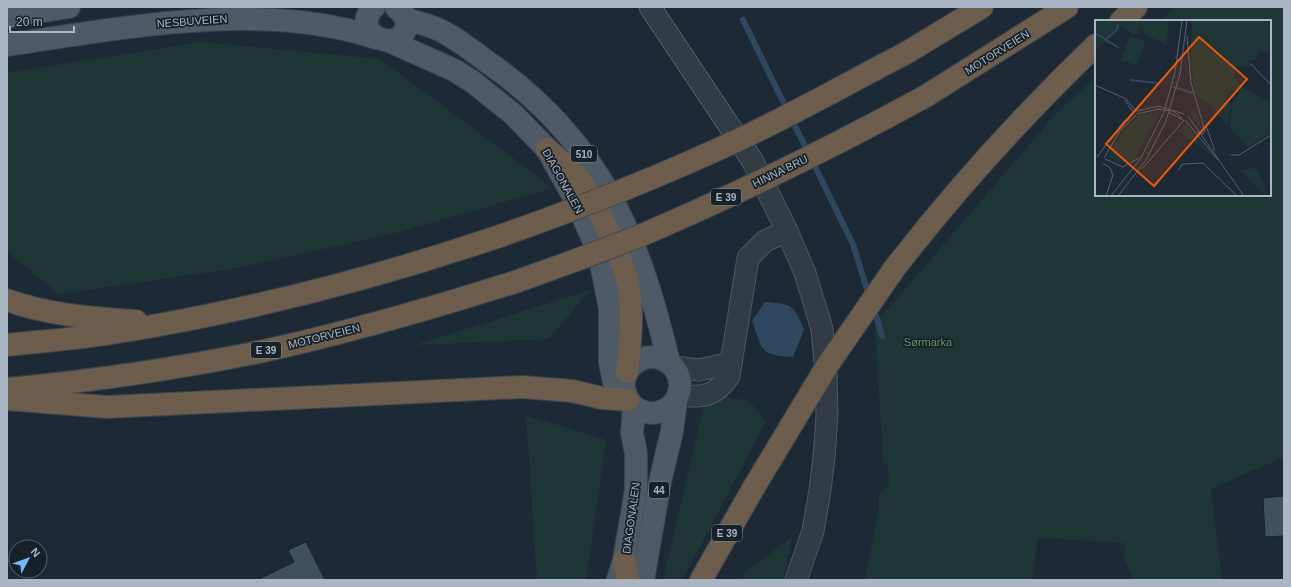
<svg xmlns="http://www.w3.org/2000/svg" width="1291" height="587" font-family="Helvetica,sans-serif">
  <style>
    .green { fill: #1f3637 }
    .water { fill: #2f485f }
    .lines { fill: none; stroke-linecap: round; stroke-linejoin: round }
    .stream { stroke: #2f485f; stroke-width: 6 }
    .building { fill: #40505e; stroke: #18232c }
    .minor-casing { stroke: #4e5964; stroke-width: 23 }
    .major-casing { stroke: #3a454f; stroke-width: 24 }
    .highway-casing { stroke: #3b4650; stroke-width: 24 }
    .minor { stroke: #313c46; stroke-width: 21 }
    .major { stroke: #4e5b67; stroke-width: 22 }
    .highway { stroke: #6d5d4d; stroke-width: 22 }
    .highway-bridge-casing { stroke: #3b4650; stroke-width: 24; stroke-linecap: butt }
    .highway-bridge { stroke: #6d5d4d; stroke-width: 22 }
    .labels { text-anchor: middle; stroke-width: 3.5; stroke-linejoin: round; paint-order: stroke }
    .shield { fill: #17212a; stroke: #7e8996; stroke-width: 1 }
    .shield-label { font-size: 10px; font-weight: bold; fill: #aab6c4 }
    .street-label { font-size: 11px; fill: #aab6c4; stroke: #17212a }
    .park-label { font-size: 11px; fill: #619568; stroke: #17212a }
    .inset-river { fill: none; stroke: #2f485f; stroke-width: 2 }
    .inset-road { fill: none; stroke: #55626f; stroke-width: 1 }
    .view { fill: #e8590c; fill-opacity: 0.15; stroke: #e8590c; stroke-width: 2 }
    .inset-edge { fill: none; stroke: #aab6c4; stroke-width: 2 }
  </style>
  <rect width="100%" height="100%" fill="#1d2a36"/>
  <g class="green">
    <polygon points="1176,7 1284,7 1284,457 1211,489 1222,580 1133,580 1124,558 1125,543 1038,538 1032,580 865,580 879,510 879,494 889,485 888,467 883,461 875,324 1059,110 1096,78 1096,195 1270,195 1270,21 1160,21"/>
    <polygon points="200,42 380,59 553,188 395,233 237,268 59,294 7,252 7,73"/>
    <polygon points="590,290 549,339 415,345"/>
    <polygon points="722,396 749,401 766,421 685,576 678,580 663,580 704,406"/>
    <polygon points="526,415 606,440 586,580 537,580"/>
    <polygon points="792,537 783,580 742,580 744,573"/>
  </g>
  <path class="water" d="M 765,302 C 791,304 794,304 804,330 L 793,357 C 759,355 763,351 752,321 Z"/>
  <g class="lines">
    <g class="stream">
      <polyline points="743,20 853,244 869,296"/>
      <polyline points="874,309 882,336"/>
    </g>
  </g>
  <g class="building">
    <polygon points="1284,496 1284,536 1265,537 1263,498"/>
    <polygon points="306,542 325,580 257,580 294,562 288,550"/>
  </g>
  <g class="lines">
    <defs>
      <g id="minor">
        <polyline points="650,7 752,160 787,231 805,273 822,329 826,373 827,416 824,457 820,490 813,531 796,580"/>
        <polyline points="674,367 699,370 731,363"/>
        <path d="M 679,395 C 702,398 715,397 729,376 L 748,258 L 765,241 L 787,231"/>
      </g>
      <g id="major">
        <path d="M 374,7 C 345,36 411,60 406,17 L 396,7"/>
        <polyline points="7,17 69,7"/>
        <path d="M 406,19 C 416,22 426,24 435,28 C 455,36 476,54 493,66 C 601,143 640,239 669,363"/>
        <polyline points="389,41 454,70 473,82 513,114 547,149 576,201 599,253 610,309 610,362 614,382 626,395"/>
        <path d="M 7,45 C 122,28 265,0 376,38"/>
        <circle cx="652" cy="385" r="28"/>
        <polyline points="618,579 624,560 636,490 636,453 632,433 634,407"/>
        <polyline points="643,580 660,482 672,431 676,401"/>
      </g>
      <g id="highway">
        <polyline points="1121,21 1136,7"/>
        <polyline points="906,53 982,7"/>
        <polyline points="926,96 1067,7"/>
        <path d="M 547,149 C 555,156 564,163 572,171 C 594,195 622,254 628,286 C 634,314 630,344 627,372"/>
        <path d="M 894,269 C 956,189 1023,115 1096,45"/>
        <path d="M 7,300 C 47,315 93,318 136,321"/>
        <path d="M 7,345 C 42,341 78,339 112,333 C 244,312 373,279 500,236"/>
        <path d="M 8,389 C 92,381 176,369 259,352 C 347,333 433,308 518,281"/>
        <polyline points="7,399 107,407 522,387 572,391 602,398 628,400"/>
        <polyline points="624,560 628,580"/>
        <polyline points="701,580 754,487"/>
      </g>
    </defs>
    <use href="#minor" class="minor-casing"/>
    <use href="#major" class="major-casing"/>
    <use href="#highway" class="highway-casing"/>
    <use href="#minor" class="minor"/>
    <use href="#major" class="major"/>
    <use href="#highway" class="highway"/>
    <defs>
      <g id="highway-bridge">
        <path d="M 500,236 C 580,208 659,177 736,141 C 794,114 850,82 906,53"/>
        <path d="M 518,281 C 562,265 606,250 649,232 C 744,191 836,145 926,96"/>
        <polyline points="754,487 827,366 894,269"/>
      </g>
    </defs>
    <use href="#highway-bridge" class="highway-bridge-casing"/>
    <use href="#highway-bridge" class="highway-bridge"/>
  </g>
  <g class="labels">
    <g class="shield">
      <rect x="571" y="146" width="26" height="16" rx="3"/>
      <rect x="711" y="189" width="30" height="16" rx="3"/>
      <rect x="251" y="342" width="30" height="16" rx="3"/>
      <rect x="649" y="482" width="20" height="16" rx="3"/>
      <rect x="712" y="525" width="30" height="16" rx="3"/>
    </g>
    <g class="shield-label">
      <text x="584" y="158">510</text>
      <text x="726" y="201">E 39</text>
      <text x="266" y="354">E 39</text>
      <text x="659" y="494">44</text>
      <text x="727" y="537">E 39</text>
    </g>
    <g class="street-label">
      <text transform="translate(192 21) rotate(-4)" y="4">NESBUVEIEN</text>
      <text transform="translate(997 52) rotate(-32)" y="4">MOTORVEIEN</text>
      <text transform="translate(780 171) rotate(-26)" y="4">HINNA BRU</text>
      <text transform="translate(563 181) rotate(61)" y="4">DIAGONALEN</text>
      <text transform="translate(324 336) rotate(-14)" y="4">MOTORVEIEN</text>
      <text transform="translate(631 518) rotate(-82)" y="4">DIAGONALEN</text>
    </g>
    <g class="park-label">
      <text x="928" y="346">Sørmarka</text>
    </g>
  </g>
  <g transform="translate(1095 20)">
    <rect width="176" height="176" fill="#1d2a36"/>
    <path d="M 0,0 L 73,0 L 72,25 L 49,14 L 47,8 L 40,15 L 27,7 L 0,30 ZM 97,0 L 176,0 L 176,32 L 164,31 L 160,41 L 153,40 L 157,46 L 142,47 L 138,58 L 151,70 L 176,82 L 176,112 L 153,127 L 135,108 L 137,83 L 145,73 L 136,70 L 130,76 L 136,85 L 133,105 L 115,85 L 100,74 L 96,44 ZM 35,16 L 50,21 L 42,45 L 26,40 ZM 98,90 L 101,90 L 107,111 L 95,94 ZM 66,91 L 39,140 L 23,143 L 13,136 L 29,110 L 43,96 ZM 91,105 L 119,137 L 83,110 ZM 161,148 L 170,166 L 171,176 L 145,150 Z" fill="#1f3637"/>
    <path class="inset-river" d="M 0,13 L 24,28M 10,20 L 22,10 L 23,4M 35,60 L 62,63M 78,67 L 98,73"/>
    <path class="inset-road" d="M 92,16 L 96,63 L 110,111 L 108,114 L 102,112M 176,20 L 176,37M 156,44 L 176,65M 0,65 L 31,79 L 41,91M 30,80 L 38,92M 62,89 L 78,91 L 87,98M 42,91 L 63,86 L 89,94M 73,92 L 88,100M 42,94 L 64,89M 93,96 L 149,176M 90,100 L 123,140M 111,106 L 120,131M 136,135 L 144,135 L 176,115M 2,137 L 28,102 L 38,93M 9,138 L 25,111 L 41,95M 10,139 L 28,147 L 44,138M 8,143 L 15,148 L 18,155 L 11,176M 47,149 L 89,100M 83,150 L 88,144 L 108,143 L 142,176M 16,176 L 46,138 L 69,92 L 80,52 L 87,0M 23,176 L 51,140 L 71,101 L 85,54 L 92,0"/>
    <path class="view" d="M 104,17 L 152,59 L 59,166 L 11,124 Z"/>
    <rect width="176" height="176" class="inset-edge"/>
  </g>
  <rect width="1291" height="587" fill="none" stroke="#aab6c4" stroke-width="16"/>
  <g transform="translate(28 559) rotate(49)"><circle r="19" fill="#17212a" stroke="#525d68"/>
  <path d="M0-3L7 15L0 10L-7 15Z" fill="#75b7fe"/>
  <text y="-6" font-size="11" font-weight="bold" text-anchor="middle" fill="#aab6c4">N</text>
  </g>
  <path d="M10 26v6h64v-6" fill="none" stroke="#aab6c4" stroke-width="2"/>
  <text x="16" y="26" font-size="12" fill="#aab6c4" stroke="#17212a" stroke-width="3" paint-order="stroke">20 m</text>
</svg>
